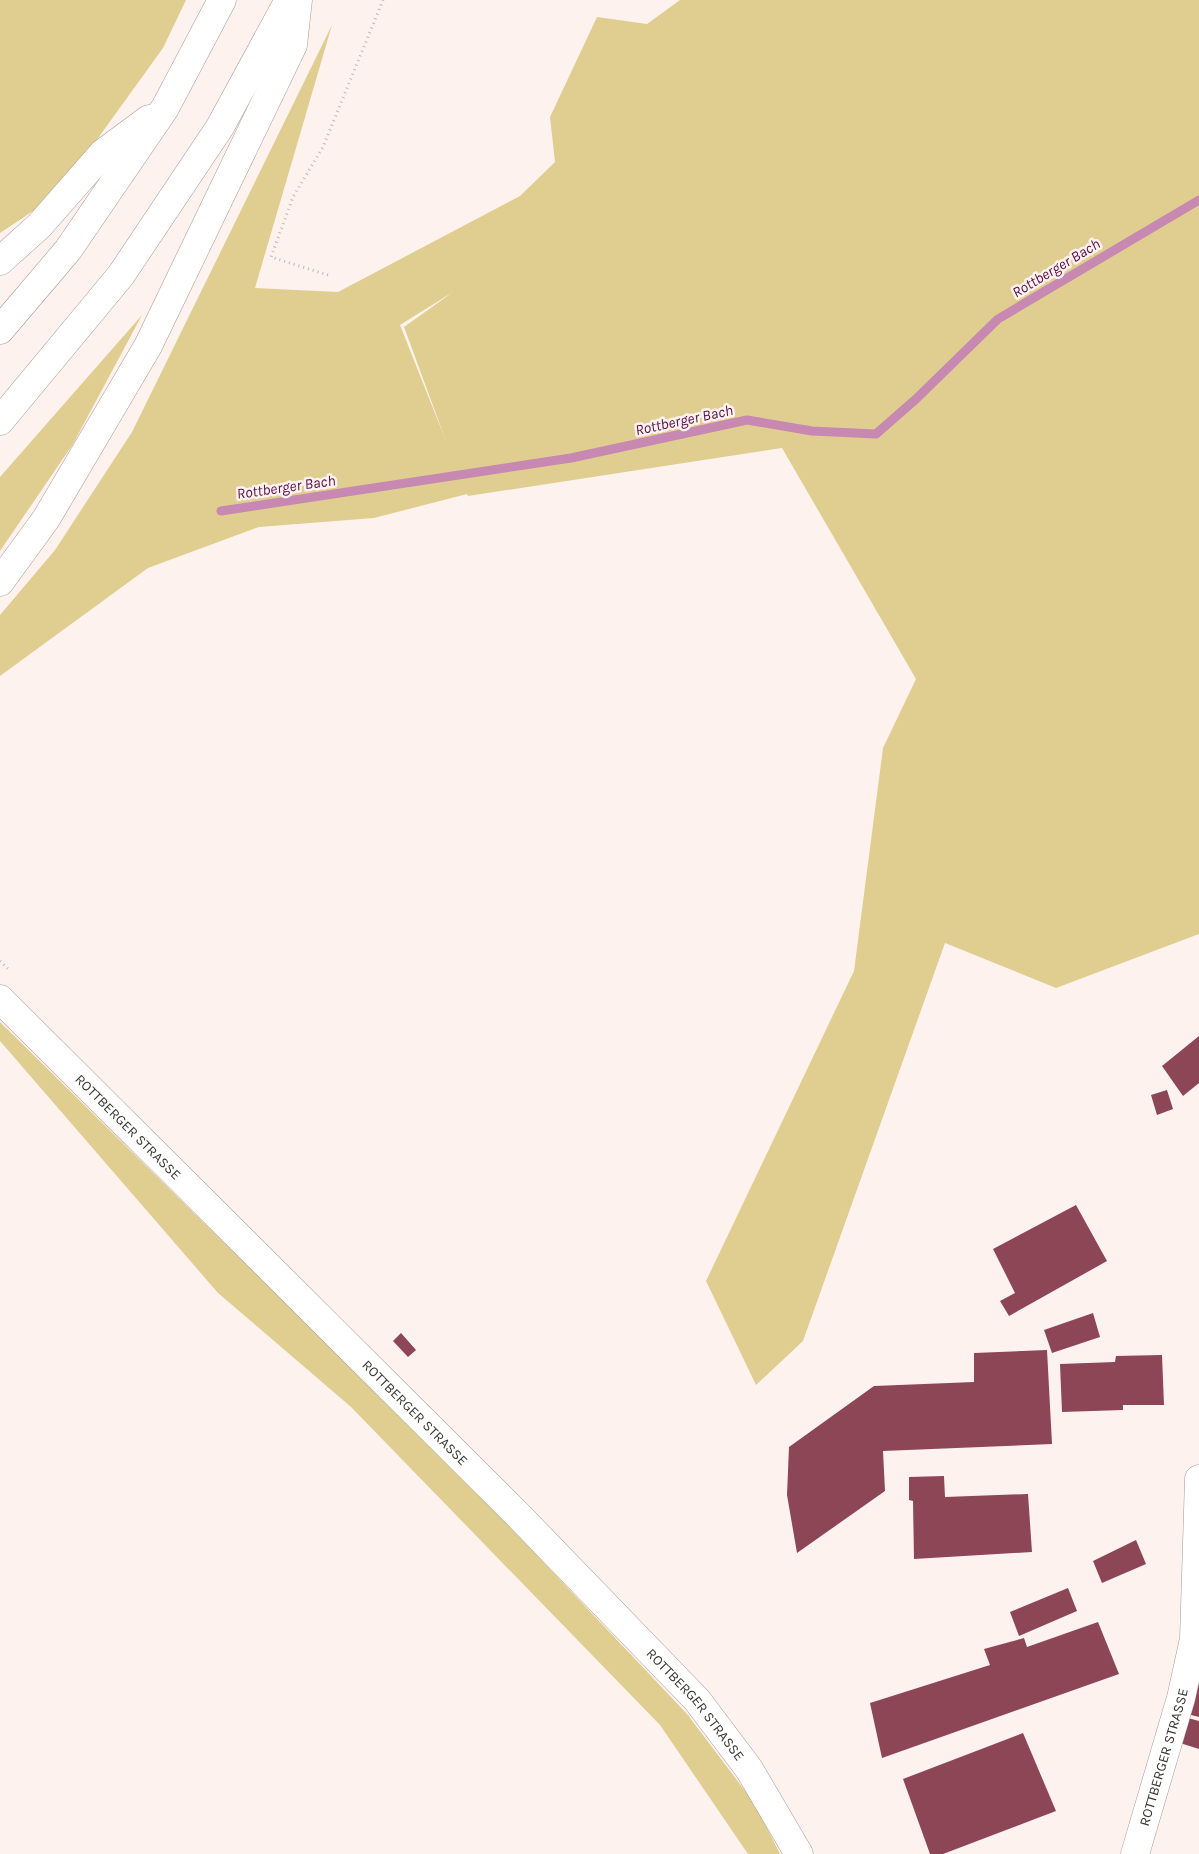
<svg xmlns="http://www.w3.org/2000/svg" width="1199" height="1854" font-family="Karla,sans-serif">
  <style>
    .green { fill: #e0ce91; fill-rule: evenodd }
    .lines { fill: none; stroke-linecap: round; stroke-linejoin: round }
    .stream { stroke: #c788b2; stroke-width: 9 }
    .building { fill: #8c4655 }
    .street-casing { stroke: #a79995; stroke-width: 29 }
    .secondary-casing { stroke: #a79995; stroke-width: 29 }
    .highway-casing { stroke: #a79995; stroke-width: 29 }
    .path { stroke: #c2b8b5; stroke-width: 3; stroke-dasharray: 1 4; stroke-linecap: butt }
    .street { stroke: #fff; stroke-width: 28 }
    .secondary { stroke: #fff; stroke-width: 28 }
    .highway { stroke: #fff; stroke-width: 28 }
    .labels { text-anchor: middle; stroke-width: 5; stroke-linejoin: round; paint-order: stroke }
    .street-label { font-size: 14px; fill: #3b3533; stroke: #fef2ee }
    .water-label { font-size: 15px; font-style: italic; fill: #590c47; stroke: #fef2ee }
  </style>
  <rect width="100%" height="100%" fill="#fef2ee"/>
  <g class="green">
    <polygon points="0,0 186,0 163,48 57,195 0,233"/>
    <path d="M 680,0 L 1199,0 L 1199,934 L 1056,988 L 945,943 L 803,1341 L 756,1385 L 706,1281 L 854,971 L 883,748 L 916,679 L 782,448 L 468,496 L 467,494 L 374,518 L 259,527 L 148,568 L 0,676 L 0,615 L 55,550 L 132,432 L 332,25 L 255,288 L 338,292 L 520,196 L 555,162 L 550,117 L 597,17 L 647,24 ZM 453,292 L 404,327 L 446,441 L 400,325 Z"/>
    <polygon points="142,315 73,444 0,551 0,477"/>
    <polygon points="0,1022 477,1492 687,1714 755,1804 780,1854 748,1854 660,1725 351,1407 218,1293 0,1041"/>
  </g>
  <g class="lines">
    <polyline class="stream" points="221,511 571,458 747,420 812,431 876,434 916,399 998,319 1199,200"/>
  </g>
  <g class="building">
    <polygon points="1199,1036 1199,1083 1183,1096 1162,1066"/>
    <polygon points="1167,1090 1173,1109 1157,1115 1151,1095"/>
    <polygon points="1076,1205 1107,1261 1009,1316 1000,1301 1015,1293 993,1249"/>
    <polygon points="1093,1313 1100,1337 1052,1353 1044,1330"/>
    <polygon points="401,1333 416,1350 408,1357 393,1341"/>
    <polygon points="1047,1350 1052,1444 883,1451 885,1491 797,1553 787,1495 789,1447 874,1386 974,1382 974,1353"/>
    <polygon points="1162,1355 1164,1405 1123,1405 1123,1410 1062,1412 1060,1364 1115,1362 1116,1356"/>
    <polygon points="944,1476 945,1497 1028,1494 1032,1552 914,1559 913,1501 909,1500 909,1477"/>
    <polygon points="1136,1540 1146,1564 1102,1583 1093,1561"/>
    <polygon points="1068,1588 1077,1611 1019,1636 1010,1612"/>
    <polygon points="1098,1622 1119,1674 882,1758 870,1703 990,1665 984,1649 1024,1638 1027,1647"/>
    <polygon points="1199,1672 1199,1717 1187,1714"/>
    <polygon points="1188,1718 1199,1721 1199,1749 1180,1743"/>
    <polygon points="1023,1733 1056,1811 943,1854 930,1854 903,1779"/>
  </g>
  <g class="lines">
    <defs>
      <g id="street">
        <path id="s1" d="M 1135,1854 L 1181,1698 L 1194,1639 L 1199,1479"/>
      </g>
      <g id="secondary">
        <path id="s2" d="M 0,999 L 518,1515 L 697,1700 L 749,1769 L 799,1854"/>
      </g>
      <g id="highway">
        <polyline points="0,261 39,226 103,153 149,119"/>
        <polyline points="0,330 68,250 165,108 222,0"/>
        <polyline points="0,421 121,275 220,127 289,0"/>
        <polyline points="0,582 46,519 148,346 293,45 298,0"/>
      </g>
    </defs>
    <use href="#street" class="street-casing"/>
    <use href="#secondary" class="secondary-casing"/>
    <use href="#highway" class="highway-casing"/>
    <g class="path">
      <polyline points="328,275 271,257 293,197 323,147 383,0"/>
      <polyline points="0,961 10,971"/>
    </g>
    <use href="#street" class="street"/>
    <use href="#secondary" class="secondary"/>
    <use href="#highway" class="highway"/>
  </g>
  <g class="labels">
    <g class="street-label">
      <text dy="5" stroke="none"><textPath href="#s2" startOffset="181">ROTTBERGER STRASSE</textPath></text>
      <text dy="5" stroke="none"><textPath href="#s2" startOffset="586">ROTTBERGER STRASSE</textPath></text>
      <text dy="5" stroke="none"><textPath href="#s2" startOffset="991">ROTTBERGER STRASSE</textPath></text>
      <text dy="5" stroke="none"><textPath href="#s1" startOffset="101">ROTTBERGER STRASSE</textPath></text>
    </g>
    <g class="water-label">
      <text transform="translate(1056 268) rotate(-31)" y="5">Rottberger Bach</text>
      <text transform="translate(684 420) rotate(-12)" y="5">Rottberger Bach</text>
      <text transform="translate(286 487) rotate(-8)" y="5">Rottberger Bach</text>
    </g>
  </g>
</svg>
